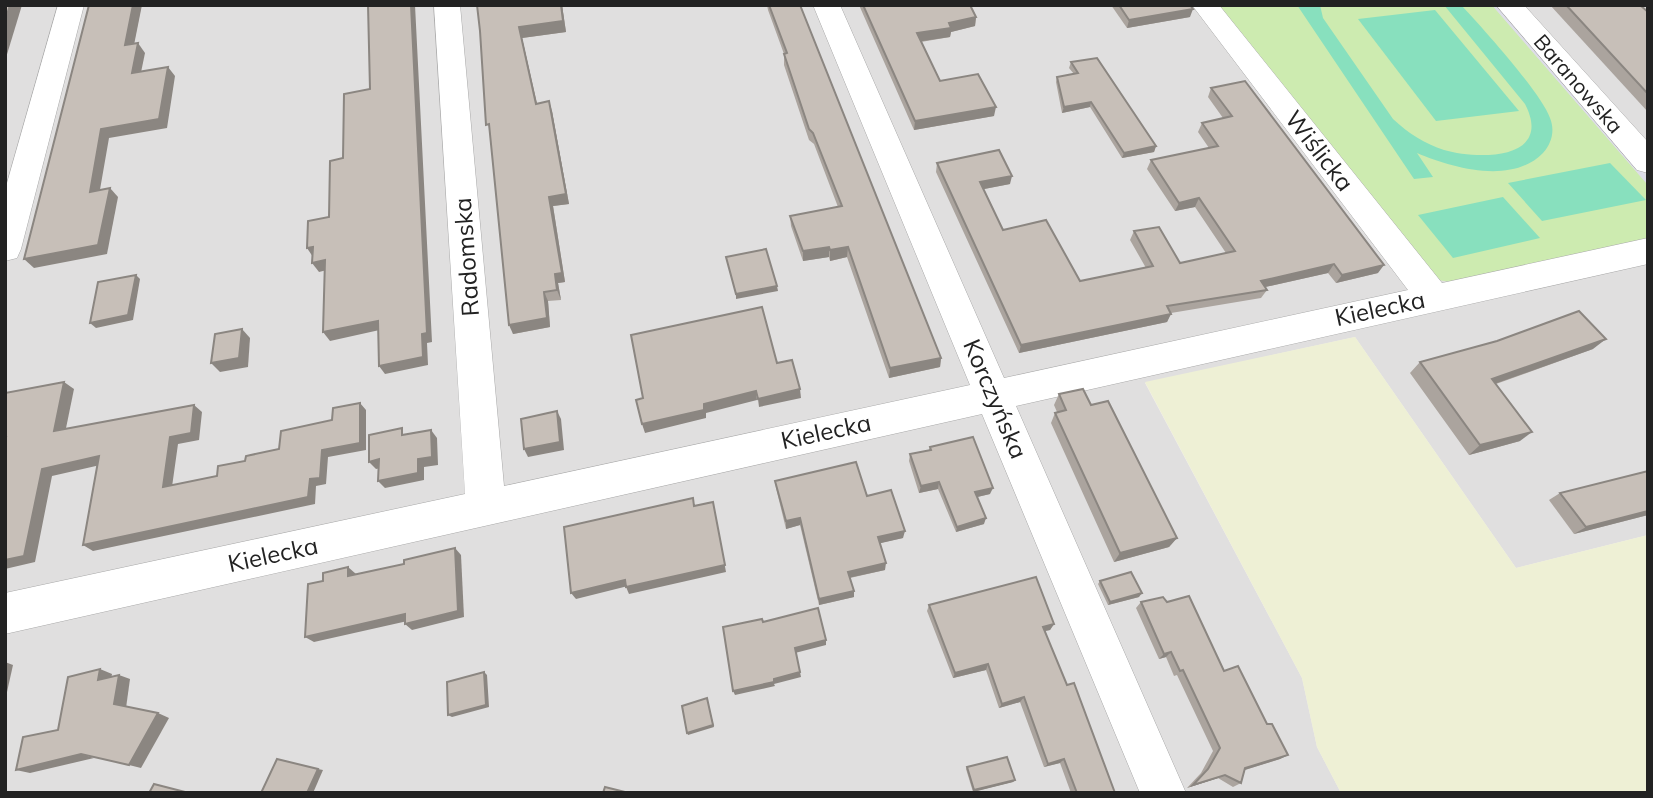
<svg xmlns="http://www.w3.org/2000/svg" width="1653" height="798" font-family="Mulish,sans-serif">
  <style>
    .residential { fill: #e0dfdf }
    .farmland { fill: #eef0d5 }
    .grass { fill: #cdebb0 }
    .pitch { fill: #88e0be }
    .plaza { fill: #dddde8 }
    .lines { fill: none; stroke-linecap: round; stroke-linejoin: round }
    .minor-casing { stroke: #a9a9a9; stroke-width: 1 }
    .minor { fill: #fff; fill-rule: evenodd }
    .wall { fill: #aba49e }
    .shaded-wall { fill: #8b8681 }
    .building { fill: #c7bfb8; stroke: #8b8681; stroke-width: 2 }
    .labels { text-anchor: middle; stroke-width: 5; stroke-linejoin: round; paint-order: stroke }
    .far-street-label { font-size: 21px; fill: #222; stroke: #fff }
    .street-label { font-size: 24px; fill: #222; stroke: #fff }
  </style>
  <rect width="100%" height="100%" fill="#f2efe9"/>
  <polygon class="residential" points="5,5 1648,5 1648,535 1516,568 1355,337 1145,383 1302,678 1317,747 1341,793 5,793"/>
  <polygon class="farmland" points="1355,337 1516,568 1648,535 1648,793 1341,793 1317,747 1302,678 1145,382"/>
  <polygon class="grass" points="1211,5 1492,5 1648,185 1648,240 1455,283 1433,279"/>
  <g class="pitch">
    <path d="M 1297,5 L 1320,5 L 1323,18 L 1393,119 C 1408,133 1425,144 1444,150 C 1479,160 1554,160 1525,104 L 1444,5 L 1461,5 C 1481,26 1542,94 1550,118 C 1555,130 1552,143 1543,153 C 1512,185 1452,168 1417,153 L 1433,177 L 1414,179 Z"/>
    <polygon points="1435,10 1519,111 1436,121 1358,19"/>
    <polygon points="1610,163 1646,200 1542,221 1508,183"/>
    <polygon points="1503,197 1540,238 1453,258 1418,215"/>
  </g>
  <polygon class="plaza" points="1492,5 1497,5 1648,178 1648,185"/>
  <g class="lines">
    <defs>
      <g id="minor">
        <polygon points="58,5 84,5 21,249 17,258 5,261 5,190"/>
        <polygon points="434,5 460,5 504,486 970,385 813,5 840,5 1004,378 1408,290 1192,5 1219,5 1442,283 1648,238 1648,264 1016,406 1186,793 1140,793 982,414 5,634 5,593 465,494"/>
        <polygon points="1496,5 1524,5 1648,142 1648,173 1637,170"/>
      </g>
    </defs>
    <use href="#minor" class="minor-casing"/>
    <use href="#minor" class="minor"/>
  </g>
  <g class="wall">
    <polygon points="477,5 562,5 566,32 522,38 537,103 552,111 569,204 553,206 565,282 558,283 561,300 548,301 550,327 513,334"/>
    <polygon points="767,5 800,5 941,358 940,367 889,378 847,257 830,261 829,257 803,261 791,226 790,216 838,207 814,144 809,140 784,65 784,54 768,10"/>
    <polygon points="859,5 970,5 976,17 975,26 951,32 950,37 921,42 940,81 994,116 914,130"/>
    <polygon points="1111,5 1190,5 1190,17 1127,28"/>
    <polygon points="1550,5 1640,5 1648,12 1648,112"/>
    <polygon points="1071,62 1156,146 1154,152 1122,158 1090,107 1062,113 1056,82 1057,77 1074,74 1069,68"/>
    <polygon points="1211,88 1378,273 1336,283 1328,273 1265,287 1267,290 1261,298 1171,313 1167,322 1019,353 936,172 937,163 1010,184 984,189 1003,230 1080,281 1146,268 1130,240 1134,231 1180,263 1226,253 1195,207 1175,211 1147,169 1151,160 1209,148 1198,132 1202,123 1223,118 1208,97"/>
    <polygon points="1593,349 1496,384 1520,441 1469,455 1410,373 1420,362"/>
    <polygon points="1059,394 1091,405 1177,538 1169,547 1114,562 1051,423 1055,413 1057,412 1054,405"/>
    <polygon points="930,447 990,494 977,497 984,524 956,532 938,489 919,493 909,461 910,454 929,450"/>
    <polygon points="775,481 867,496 903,538 880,543 885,570 850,578 854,597 819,605 800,525 786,529 776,488"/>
    <polygon points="1560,493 1648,515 1574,534 1549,500"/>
    <polygon points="1100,581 1139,597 1108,605 1098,584"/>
    <polygon points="1141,602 1224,671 1267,724 1288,755 1280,759 1245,770 1241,783 1233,787 1218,778 1187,788 1201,773 1213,751 1177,675 1174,676 1166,657 1159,659 1136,608"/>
    <polygon points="929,605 1054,624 1050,630 1045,631 1067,685 1115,793 1071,793 1060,763 1044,767 1020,702 999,708 986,670 953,678 927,611"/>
    <polygon points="967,767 1015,780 1013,782 973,792 966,769"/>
  </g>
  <g class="shaded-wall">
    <polygon points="10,5 22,5 5,61 5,21"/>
    <polygon points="133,5 142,5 132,55 125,45"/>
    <polygon points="411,5 415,5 432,342 427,343 428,365 385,374 379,366"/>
    <polygon points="561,5 562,5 566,32 522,38 539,114 536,104 519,27"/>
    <polygon points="1193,9 1190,17 1127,28 1129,20"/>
    <polygon points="976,17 975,26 951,32 950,37 916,42 917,33 949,23"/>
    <polygon points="138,43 145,53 139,82 132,73"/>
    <polygon points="168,67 175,76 167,128 109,138 98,201 90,192 101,129"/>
    <polygon points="549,101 552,111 569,204 553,206 565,282 558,283 561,300 557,290 555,274 549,197"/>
    <polygon points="1091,102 1090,107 1062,113 1064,107"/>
    <polygon points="996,107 994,116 914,130 915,121"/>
    <polygon points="1156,146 1154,152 1122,158 1124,153"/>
    <polygon points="1012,176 1010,184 979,190 980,182"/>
    <polygon points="110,188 118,197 107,254 34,268 24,259"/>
    <polygon points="1199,198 1195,207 1175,211 1179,203"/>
    <polygon points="313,247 313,257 307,248"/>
    <polygon points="829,247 829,257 803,261 803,251"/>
    <polygon points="848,247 847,257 830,261 830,250"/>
    <polygon points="325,260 331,269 319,272 312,263"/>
    <polygon points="1334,264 1328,273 1256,289 1261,281"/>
    <polygon points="1384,265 1378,273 1336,283 1342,275"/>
    <polygon points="136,275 140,279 133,320 96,328 90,323"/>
    <polygon points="777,286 778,291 736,299 736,294"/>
    <polygon points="544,292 548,301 550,327 513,334 509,325"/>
    <polygon points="1171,314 1167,322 1019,353 1021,345"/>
    <polygon points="378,321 384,329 330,341 323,332"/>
    <polygon points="242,329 250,338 248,367 220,372 211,363"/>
    <polygon points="1606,339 1593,349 1480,389 1492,379"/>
    <polygon points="941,358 940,367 889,378 890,368"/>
    <polygon points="64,382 74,389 64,438 54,431"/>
    <polygon points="800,389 801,398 759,407 758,399"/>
    <polygon points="756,391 757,400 706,413 706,418 645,433 642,424 704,404"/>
    <polygon points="360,403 366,410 366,450 328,457 326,484 316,486 315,504 93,551 83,545 310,479 322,450"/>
    <polygon points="194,405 202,412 199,440 178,444 171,494 163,487 170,437"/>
    <polygon points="557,411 561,419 564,450 528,457 524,449"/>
    <polygon points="431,430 437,438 438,465 424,467 424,480 385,488 378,481 418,459"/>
    <polygon points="1532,432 1520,441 1469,455 1480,445"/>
    <polygon points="99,456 109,463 52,476 35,562 5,569 5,560 42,469"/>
    <polygon points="379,459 386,467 376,469 369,462"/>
    <polygon points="939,482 938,489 919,493 921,486"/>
    <polygon points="993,488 990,494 973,498 975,492"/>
    <polygon points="713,502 726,572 629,594 626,587"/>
    <polygon points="1648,511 1648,515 1574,534 1586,527"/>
    <polygon points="800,518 800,525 786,529 786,521"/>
    <polygon points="986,518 984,524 956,532 957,527"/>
    <polygon points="905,531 903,538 877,544 878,537"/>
    <polygon points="1177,538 1169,547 1114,562 1120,553"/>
    <polygon points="455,548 461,555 464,617 412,630 405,624"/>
    <polygon points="886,563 885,570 848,578 848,572"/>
    <polygon points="348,567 356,574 348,576"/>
    <polygon points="625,580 628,586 576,599 571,593"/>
    <polygon points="854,591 854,597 819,605 819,599"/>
    <polygon points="1142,593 1139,597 1108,605 1110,602"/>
    <polygon points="405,614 412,620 314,642 305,637"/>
    <polygon points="1054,624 1050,630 1040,632 1043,627"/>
    <polygon points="826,640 826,645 795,653 795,648"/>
    <polygon points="1171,652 1166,657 1159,659 1164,654"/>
    <polygon points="5,662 13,665 5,701"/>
    <polygon points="988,664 986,670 953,678 955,673"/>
    <polygon points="100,669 112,674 110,684 98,680"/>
    <polygon points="484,672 487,675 489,707 452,717 448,715"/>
    <polygon points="800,672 801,677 774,684 775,686 735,695 733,691"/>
    <polygon points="119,675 130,679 126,708 114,704"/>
    <polygon points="1024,697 1020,702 999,708 1002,704"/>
    <polygon points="707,698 714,727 688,735 687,733"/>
    <polygon points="158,713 169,718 141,768 129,765"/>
    <polygon points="81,754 94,758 30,773 16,770"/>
    <polygon points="1288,755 1280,759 1238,772 1245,768"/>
    <polygon points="1064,759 1060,763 1044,767 1048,764"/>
    <polygon points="318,769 323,770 313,793 307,793"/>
    <polygon points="1225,775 1218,778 1187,788 1193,785"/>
    <polygon points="1015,780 1013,782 973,792 974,790"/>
  </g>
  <g class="building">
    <polygon points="5,5 10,5 5,21"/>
    <polygon points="89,5 133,5 125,45 138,43 132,73 168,67 159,119 101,129 90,192 110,188 98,245 24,259"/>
    <polygon points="368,5 411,5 427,333 422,334 423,357 379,366 378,321 323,332 325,260 312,263 313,247 307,248 308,221 329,217 330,161 343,158 344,94 370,89"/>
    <polygon points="477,5 561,5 563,21 519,27 536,104 549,101 566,194 549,197 562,273 555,274 557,290 544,292 547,318 509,325 489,124 486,125 480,31"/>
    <polygon points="769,5 800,5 941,358 890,368 848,247 830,250 829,247 803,251 790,216 842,206 813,133 809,129 784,54 787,53"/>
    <polygon points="863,5 970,5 976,17 949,23 951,28 917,33 940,81 978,74 996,107 915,121"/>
    <polygon points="1119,5 1190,5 1193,9 1129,20"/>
    <polygon points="1566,5 1640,5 1648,12 1648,94"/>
    <polygon points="1097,58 1156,146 1124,153 1091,102 1064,107 1057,77 1078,73 1071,62"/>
    <polygon points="1245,81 1384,265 1342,275 1334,264 1261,281 1267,290 1167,306 1171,314 1021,345 937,163 999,150 1012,176 980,182 1003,230 1046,220 1080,281 1153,266 1134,231 1159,227 1180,263 1235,251 1199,198 1179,203 1151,160 1218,146 1202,123 1232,116 1211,88"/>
    <polygon points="766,249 777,286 736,294 726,257"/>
    <polygon points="136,275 128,315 90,323 98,282"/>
    <polygon points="762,307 777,363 792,360 800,389 758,399 756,391 704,404 704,410 642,424 636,400 643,398 631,335"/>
    <polygon points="1579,311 1606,339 1492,379 1532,432 1480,445 1420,362 1497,341"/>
    <polygon points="242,329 239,358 211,363 215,334"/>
    <polygon points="64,382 54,431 194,405 191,433 170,437 163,487 217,476 218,466 245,461 246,456 279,449 281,431 332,420 333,408 360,403 360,443 322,450 320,478 310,479 308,497 83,545 99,456 42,469 24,556 5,560 5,441 6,437 5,437 5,393"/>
    <polygon points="1083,389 1091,405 1108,401 1177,538 1120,553 1055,413 1066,410 1059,394"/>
    <polygon points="557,411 560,442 524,449 521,419"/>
    <polygon points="402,428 402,435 431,430 432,457 418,459 418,473 378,481 379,459 369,462 369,435"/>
    <polygon points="973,437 993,488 975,492 986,518 957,527 939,482 921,486 910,454 931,450 930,447"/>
    <polygon points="856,462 867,496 891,490 905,531 878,537 886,563 848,572 854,591 819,599 800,518 786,521 775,481"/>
    <polygon points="1648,471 1648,511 1586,527 1560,493"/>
    <polygon points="693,498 694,506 713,502 725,565 626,587 625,580 571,593 564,527"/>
    <polygon points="455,548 458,611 405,624 405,614 305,637 308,584 323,581 323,573 348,567 348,576 404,564 404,560"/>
    <polygon points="1131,572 1142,593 1110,602 1100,581"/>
    <polygon points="1036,577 1054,624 1043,627 1067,685 1074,683 1115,793 1077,793 1064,759 1048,764 1024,697 1002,704 988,664 955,673 929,605"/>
    <polygon points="1189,596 1224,671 1238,666 1267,724 1272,724 1288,755 1245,768 1241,783 1225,775 1193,785 1208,769 1220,748 1183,670 1180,671 1171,652 1164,654 1141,602 1163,597 1167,602"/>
    <polygon points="818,608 826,640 795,648 800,672 774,679 774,682 733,691 723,627 762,619 763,622"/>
    <polygon points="100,669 98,680 119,675 114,704 158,713 129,765 81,754 16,770 23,737 58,730 68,677"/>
    <polygon points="484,672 486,705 448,715 447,682"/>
    <polygon points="707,698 713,725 687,733 682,706"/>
    <polygon points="1007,757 1015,780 974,790 967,767"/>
    <polygon points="277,759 318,769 307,793 261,793"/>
    <polygon points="154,784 189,793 149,793"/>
    <polygon points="605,787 629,793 603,793"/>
  </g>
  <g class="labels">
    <g class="far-street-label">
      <text transform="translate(1578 84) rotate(49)" y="7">Baranowska</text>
    </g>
    <g class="street-label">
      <text transform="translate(1319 151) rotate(52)" y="8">Wiślicka</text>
      <text transform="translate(467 257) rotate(-94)" y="8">Radomska</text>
      <text transform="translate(1380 309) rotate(-12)" y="8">Kielecka</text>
      <text transform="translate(995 399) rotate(67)" y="8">Korczyńska</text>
      <text transform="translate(826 432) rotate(-12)" y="8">Kielecka</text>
      <text transform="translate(273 555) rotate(-12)" y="8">Kielecka</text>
    </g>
  </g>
  <rect width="1653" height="798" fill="none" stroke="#222222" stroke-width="14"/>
</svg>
